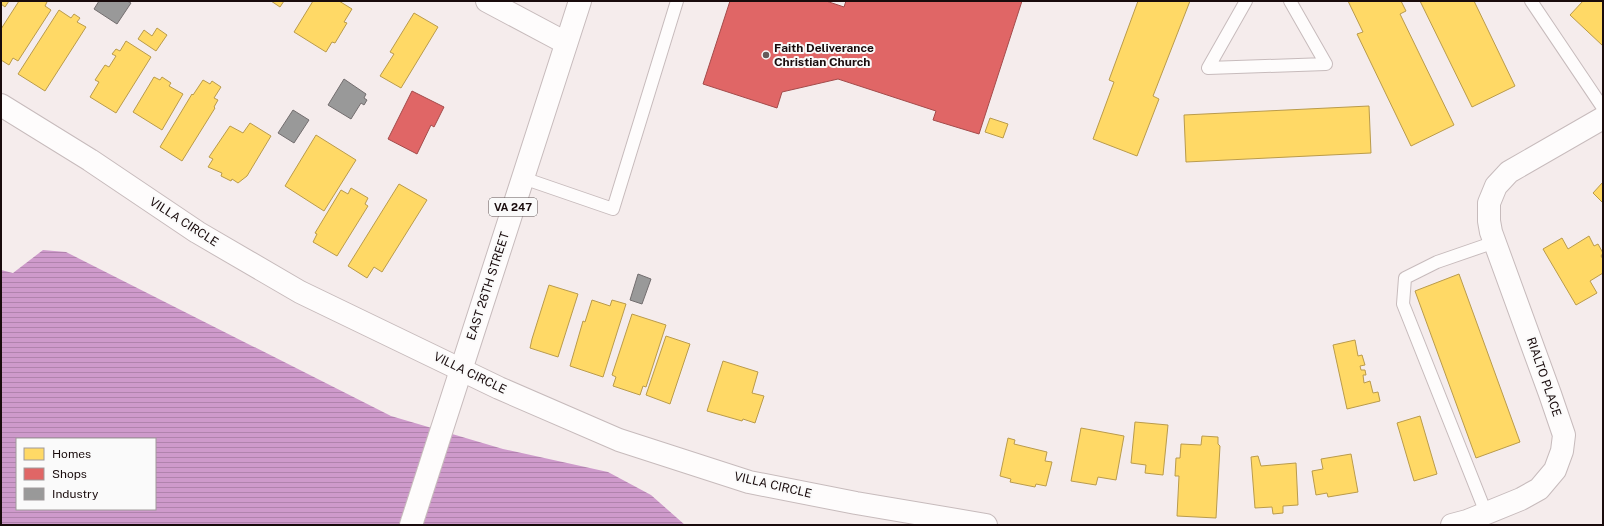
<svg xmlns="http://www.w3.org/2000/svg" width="1604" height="526" font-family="'Public Sans',sans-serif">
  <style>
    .water { fill: url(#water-rules); fill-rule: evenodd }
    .homes { fill: #ffd966; stroke: #ba9b4b }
    .shops { fill: #e06666; stroke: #a44b4b }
    .industry { fill: #999; stroke: #736e6f }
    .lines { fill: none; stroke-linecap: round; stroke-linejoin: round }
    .lane-casing { stroke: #c7bbbc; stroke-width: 14 }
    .street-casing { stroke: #c7bbbc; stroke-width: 24 }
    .primary-casing { stroke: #c7bbbc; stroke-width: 24 }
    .lane { stroke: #fefcfc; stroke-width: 12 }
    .street { stroke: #fefcfc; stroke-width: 22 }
    .primary { stroke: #fefcfc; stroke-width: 22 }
    .poi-dot { fill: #665a5a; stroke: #fafafa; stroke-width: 1.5 }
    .labels { text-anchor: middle; stroke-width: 4; stroke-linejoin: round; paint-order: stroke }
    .shield { fill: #fafafa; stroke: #5c5353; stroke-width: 1 }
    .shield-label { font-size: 11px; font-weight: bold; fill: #190b0c }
    .poi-label { font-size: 12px; font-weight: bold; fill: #190b0c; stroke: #fafafa; text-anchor: start }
    .street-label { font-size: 12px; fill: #190b0c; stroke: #fafafa }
  </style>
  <defs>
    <pattern id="water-rules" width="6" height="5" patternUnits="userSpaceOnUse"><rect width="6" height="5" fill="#ce9acb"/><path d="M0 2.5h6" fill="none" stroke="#b083ad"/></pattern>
  </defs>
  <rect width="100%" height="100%" fill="#f5ecec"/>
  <path class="water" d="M 43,250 L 66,252 L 391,416 L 503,449 L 608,472 L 651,495 L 685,525 L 1,525 L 1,270 L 13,273 ZM 17,439 L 155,439 L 155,509 L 17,509 Z"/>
  <g class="homes">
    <polygon points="1,1 9,1 5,7 1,4"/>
    <polygon points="19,1 45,1 47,2 45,6 51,10 18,61 13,58 9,65 1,60 1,29"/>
    <polygon points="271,1 284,1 280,7"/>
    <polygon points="313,1 339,1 352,9 344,22 347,23 335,43 332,42 326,52 294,32"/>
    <polygon points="1138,1 1190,1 1153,96 1159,99 1137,156 1093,139 1114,82 1109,80"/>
    <polygon points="1348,1 1401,1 1406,11 1400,14 1454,125 1411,146 1357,34 1363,32"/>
    <polygon points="1420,1 1474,1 1515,86 1472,107"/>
    <polygon points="1583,1 1603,1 1603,46 1570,15"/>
    <polygon points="59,10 71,18 74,14 80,18 77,22 86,27 45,91 18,74"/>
    <polygon points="414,13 438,27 401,88 380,76 394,54 390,52"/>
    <polygon points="157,28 167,35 156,51 138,39 144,30 152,36"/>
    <polygon points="126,41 151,57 116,113 90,97 99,82 95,80 105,65 109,67 116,56 112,54 116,49 120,51"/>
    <polygon points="154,77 160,80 162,77 171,83 169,86 183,94 162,130 133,112"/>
    <polygon points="203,80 210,84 212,81 221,87 214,98 218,100 214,107 215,108 182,161 160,147 192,94 193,95"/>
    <polygon points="1369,106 1371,153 1186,162 1184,115"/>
    <polygon points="990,118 1008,124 1003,138 985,132"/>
    <polygon points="250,123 271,136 247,176 238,183 232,179 231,181 221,176 222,173 208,167 213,159 209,157 230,126 243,133"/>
    <polygon points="316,135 356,160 324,211 285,186"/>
    <polygon points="1603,182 1603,203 1593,193"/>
    <polygon points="399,184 427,200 382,272 374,267 367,278 348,266"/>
    <polygon points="351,188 368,198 365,204 368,206 337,256 313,242 317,234 315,233 341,190 348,194"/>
    <polygon points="1589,236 1594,246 1598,244 1603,253 1601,256 1603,259 1603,273 1590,281 1597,293 1576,305 1543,249 1562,238 1568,249"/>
    <polygon points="1459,274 1520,442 1476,458 1415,291"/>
    <polygon points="549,285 578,294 558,357 530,348 532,339"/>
    <polygon points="592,300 610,306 612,300 626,304 603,377 570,366 583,321 585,322"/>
    <polygon points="632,314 666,325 646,387 643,386 640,395 613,386 616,377 612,375"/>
    <polygon points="666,336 690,344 670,404 646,395"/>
    <polygon points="1355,340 1358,356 1362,355 1365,365 1360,366 1361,370 1365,370 1366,375 1363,375 1364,383 1370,381 1373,393 1378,392 1380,401 1347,409 1333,345"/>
    <polygon points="723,361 758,372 752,393 764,396 755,423 743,419 742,421 707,411"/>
    <polygon points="1420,416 1437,474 1414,481 1397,423"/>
    <polygon points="1135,422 1168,425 1163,475 1145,473 1146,465 1131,463"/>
    <polygon points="1081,428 1124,436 1116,480 1098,477 1096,485 1071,481"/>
    <polygon points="1202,436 1218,437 1218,444 1220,446 1216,518 1177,516 1179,476 1175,476 1176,458 1180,458 1181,444 1201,445"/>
    <polygon points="1008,438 1015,440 1014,444 1047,452 1045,461 1052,462 1046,486 1036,484 1035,487 1010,482 1011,479 1000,476"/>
    <polygon points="1351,454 1358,492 1328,497 1327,493 1316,495 1312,471 1323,469 1321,459"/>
    <polygon points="1258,456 1261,466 1296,463 1298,505 1283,506 1283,513 1273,514 1272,507 1255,508 1251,457"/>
  </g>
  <g class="shops">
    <polygon points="730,1 826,1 844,7 846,1 1022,1 979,134 933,120 936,111 838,79 782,92 777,108 703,84"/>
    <polygon points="412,91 444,107 434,127 431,125 417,154 388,139"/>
  </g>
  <g class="industry">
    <polygon points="99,1 127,1 131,3 117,24 94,9"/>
    <polygon points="344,79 366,94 364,98 367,100 364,105 361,103 351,119 328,105"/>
    <polygon points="293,110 309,120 294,143 278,133"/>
    <polygon points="638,274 651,279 642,304 630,300"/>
  </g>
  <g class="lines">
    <defs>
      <g id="lane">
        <polyline points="1246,1 1208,68 1326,64 1290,1"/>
        <polyline points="1531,1 1603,108"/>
        <polyline points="523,178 613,209 677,1"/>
        <polyline points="1486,513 1403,304 1405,278 1437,262 1495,242"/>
      </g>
      <g id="street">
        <polyline points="487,1 566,43"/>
        <polyline points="1,105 90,160 197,232 300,292 499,388 619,440 749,482 856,503 986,525"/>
        <polyline points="1452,525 1467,521 1521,499 1539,489 1555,470 1562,451 1564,435 1550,394 1491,232 1489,221 1489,203 1496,186 1509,172 1603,118"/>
      </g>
      <polyline id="primary" points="411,525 580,1"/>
    </defs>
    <use href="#lane" class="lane-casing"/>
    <use href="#street" class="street-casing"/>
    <use href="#primary" class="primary-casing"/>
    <use href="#lane" class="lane"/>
    <use href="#street" class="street"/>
    <use href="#primary" class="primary"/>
  </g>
  <circle class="poi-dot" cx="766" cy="55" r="4"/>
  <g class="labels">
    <rect class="shield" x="489" y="198" width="48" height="18" rx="3"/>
    <g class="shield-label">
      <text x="513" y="211">VA 247</text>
    </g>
    <g class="poi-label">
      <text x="774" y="52">Faith Deliverance<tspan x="774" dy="14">Christian Church</tspan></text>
    </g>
    <g class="street-label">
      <text transform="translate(184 222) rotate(33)" y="4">VILLA CIRCLE</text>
      <text transform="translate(488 286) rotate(-72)" y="4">EAST 26TH STREET</text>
      <text transform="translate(470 373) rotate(26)" y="4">VILLA CIRCLE</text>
      <text transform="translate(1544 377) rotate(71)" y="4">RIALTO PLACE</text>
      <text transform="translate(773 485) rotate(13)" y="4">VILLA CIRCLE</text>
    </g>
  </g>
  <rect width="1604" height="526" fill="none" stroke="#190b0c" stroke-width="4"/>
  <rect x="16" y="438" width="140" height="72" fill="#fafafa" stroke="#a09a9b"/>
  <rect x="24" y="448" width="20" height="12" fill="#ffd966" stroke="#a09a9b"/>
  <text x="52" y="458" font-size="12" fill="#190b0c">Homes</text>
  <rect x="24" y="468" width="20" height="12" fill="#e06666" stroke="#a09a9b"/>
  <text x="52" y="478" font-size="12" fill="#190b0c">Shops</text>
  <rect x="24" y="488" width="20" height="12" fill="#999999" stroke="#a09a9b"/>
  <text x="52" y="498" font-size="12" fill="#190b0c">Industry</text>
</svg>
